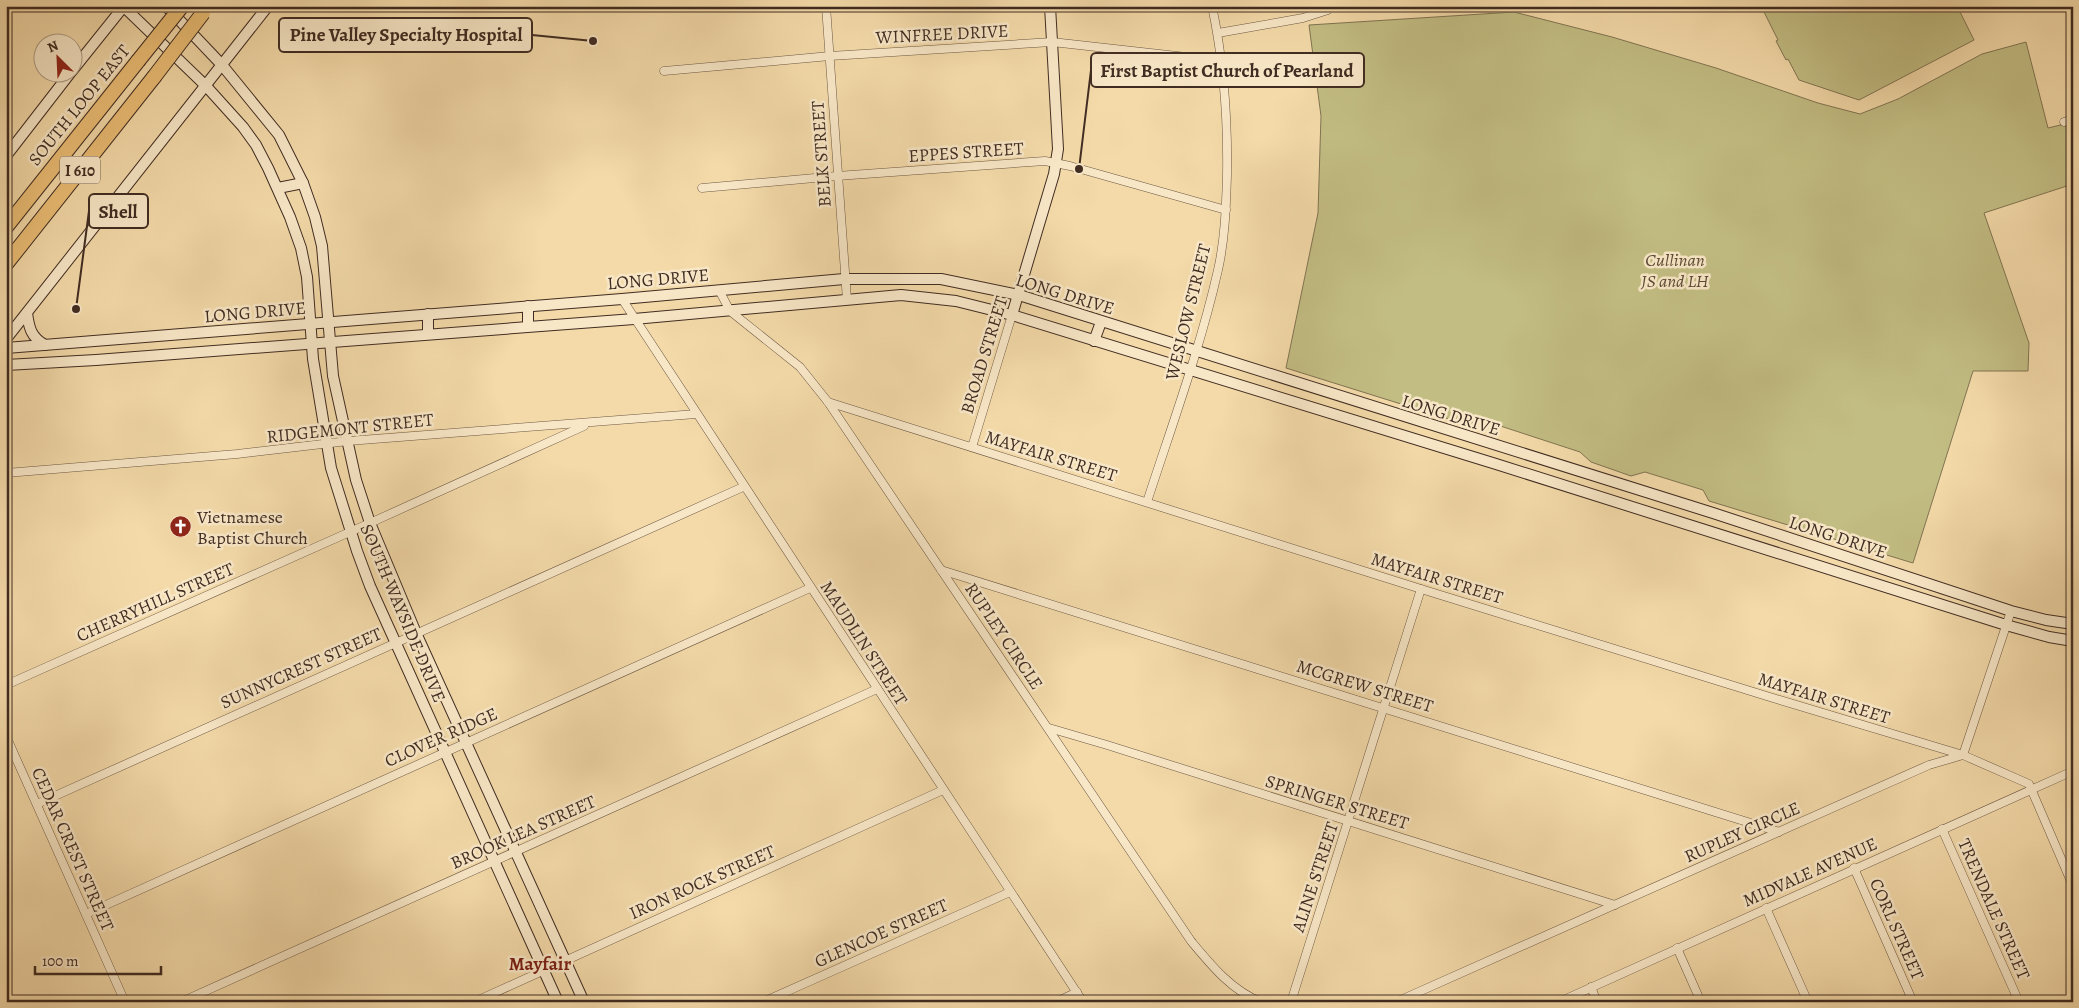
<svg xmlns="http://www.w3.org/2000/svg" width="2079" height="1008" font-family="Alegreya,serif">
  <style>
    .green { fill: #c2bd83; stroke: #817452 }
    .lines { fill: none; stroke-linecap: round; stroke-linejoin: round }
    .street-casing { stroke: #6d5844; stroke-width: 9 }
    .secondary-casing { stroke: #402c22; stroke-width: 12 }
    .highway-casing { stroke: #402c22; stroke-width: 16 }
    .street { stroke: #f8e7c7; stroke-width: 8 }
    .secondary { stroke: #f8e7c7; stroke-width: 10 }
    .highway { stroke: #eabd74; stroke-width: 14 }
    .highway-bridge-casing { stroke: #402c22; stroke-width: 16; stroke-linecap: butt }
    .highway-bridge { stroke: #eabd74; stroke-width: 14 }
    .labels { text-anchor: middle; stroke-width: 5; stroke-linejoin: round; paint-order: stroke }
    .shield { fill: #f8e7c7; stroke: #776454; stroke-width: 1 }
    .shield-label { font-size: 16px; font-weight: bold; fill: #402c22 }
    .street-label { font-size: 18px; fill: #402c22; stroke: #f8e7c7 }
    .park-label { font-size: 18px; font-style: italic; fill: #5a4935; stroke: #f8e7c7 }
    .poi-label { font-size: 18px; fill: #402c22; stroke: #f8e7c7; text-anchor: start }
    .neighbourhood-label { font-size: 19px; font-weight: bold; fill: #7a1f14; stroke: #f8e7c7 }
    .leader { fill: none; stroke: #402c22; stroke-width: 2 }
    .callout-dot { fill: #402c22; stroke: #f8e7c7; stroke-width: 2 }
    .callout { fill: #f8e7c7; stroke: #402c22; stroke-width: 2 }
    .callout-label { font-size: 19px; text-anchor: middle; font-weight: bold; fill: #402c22 }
  </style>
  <rect width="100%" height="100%" fill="#f4daa9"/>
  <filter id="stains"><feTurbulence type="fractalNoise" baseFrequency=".004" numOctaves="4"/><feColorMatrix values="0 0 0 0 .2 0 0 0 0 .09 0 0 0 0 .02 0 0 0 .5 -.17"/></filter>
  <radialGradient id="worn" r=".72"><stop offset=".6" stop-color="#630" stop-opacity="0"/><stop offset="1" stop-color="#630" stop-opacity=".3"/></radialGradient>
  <g class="green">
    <polygon points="1761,6 1957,6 1974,40 1859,100 1799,80 1788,59 1786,60 1776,41 1778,40"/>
    <polygon points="1514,12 1612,37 1716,68 1818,103 1860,114 1898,99 1982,54 2026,42 2048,128 2073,122 2073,184 1984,213 2029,343 2028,371 1973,371 1913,563 1709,501 1703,490 1645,472 1631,476 1591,462 1580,452 1479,419 1468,425 1286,368 1318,213 1321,116 1309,25"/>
  </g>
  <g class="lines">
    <defs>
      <g id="street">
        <polyline points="826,6 847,300"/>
        <polyline points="1218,33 1303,18 1328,10"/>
        <polyline points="664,71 830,56 1052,42 1222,61"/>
        <polyline points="2064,122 2073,119"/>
        <polyline points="702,188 837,176 1045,161 1070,166 1226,210"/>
        <path d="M 719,290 L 730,311 L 800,367 L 828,402 L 1191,941 C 1211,965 1232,991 1261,1002"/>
        <polyline points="622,299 1083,1002"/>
        <polyline points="828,402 1421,589 1773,698 1963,755 2029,784 2073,886"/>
        <polyline points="972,447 1012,315"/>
        <polyline points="6,473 237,454 348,441 696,414"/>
        <path d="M 1147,502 C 1172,425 1200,349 1218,270 C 1225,239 1226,207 1227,176 C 1228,118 1224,63 1212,6"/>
        <polyline points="941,570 1779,832"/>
        <polyline points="6,685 370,523 584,426"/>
        <polyline points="1049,728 1107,745 1615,905"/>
        <polyline points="6,736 125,1002"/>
        <polyline points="37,804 743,487"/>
        <polyline points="1942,829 2019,1002"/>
        <polyline points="1854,868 1913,1002"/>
        <polyline points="1766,908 1808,1002"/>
        <polyline points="86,914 810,588"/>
        <polyline points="1677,948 1701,1002"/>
        <polyline points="1591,987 1597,1002"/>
        <polyline points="181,1002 877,689"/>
        <polyline points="474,1002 943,790"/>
        <polyline points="763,1002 1010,892"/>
        <polyline points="1056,1002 1077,992"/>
        <polyline points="1291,1002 1421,589"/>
        <polyline points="1396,1002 1929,765 1963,755 2011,611"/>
        <polyline points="1559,1002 2073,771"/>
      </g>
      <g id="secondary">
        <polyline points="123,6 206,86 243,127 256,145 268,168 290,217 301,248 307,277 313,359 331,468 357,551 370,586 558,1002"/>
        <polyline points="166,6 222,65 279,135 303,183 315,217 322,246 333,376 356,480 370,523 416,633 584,1002"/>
        <polyline points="72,71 124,6"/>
        <polyline points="6,156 71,72"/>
        <polyline points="278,188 303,183"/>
        <polyline points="528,306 528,326"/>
        <path d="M 27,313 C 29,328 31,337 45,345"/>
        <polyline points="428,314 428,334"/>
        <polyline points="1012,315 1054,174 1058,149 1050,6"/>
        <polyline points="6,339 268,6"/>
        <polyline points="1094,341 1101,322"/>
        <polyline points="6,348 622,299 844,279 941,279 1019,295 1713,513 2011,611 2046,620 2073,624"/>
        <polyline points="6,365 96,360 634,319 901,295 956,301 1012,315 1496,464 2006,625 2049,637 2073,641"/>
      </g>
      <g id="highway">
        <polyline points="6,227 138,61"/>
        <polyline points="6,264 154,77"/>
      </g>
    </defs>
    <use href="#street" class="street-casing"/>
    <use href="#secondary" class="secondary-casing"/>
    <use href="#highway" class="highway-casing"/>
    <use href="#street" class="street"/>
    <use href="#secondary" class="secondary"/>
    <use href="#highway" class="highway"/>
    <defs>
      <g id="highway-bridge">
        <polyline points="138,61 182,6"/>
        <polyline points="154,77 203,13"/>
      </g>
    </defs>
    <use href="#highway-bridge" class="highway-bridge-casing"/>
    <use href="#highway-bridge" class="highway-bridge"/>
  </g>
  <defs>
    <symbol id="church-disc" viewBox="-11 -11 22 22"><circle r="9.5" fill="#8f2418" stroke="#f8e7c7"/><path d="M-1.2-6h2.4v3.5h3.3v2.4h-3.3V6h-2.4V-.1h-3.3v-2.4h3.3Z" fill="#fff"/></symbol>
  </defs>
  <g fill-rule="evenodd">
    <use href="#church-disc" x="168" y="514" width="25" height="25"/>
  </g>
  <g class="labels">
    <rect class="shield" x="60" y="156.5" width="40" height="27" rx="4"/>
    <g class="shield-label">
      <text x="80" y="176">I 610</text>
    </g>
    <g class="street-label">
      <text transform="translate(942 34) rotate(-3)" y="6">WINFREE DRIVE</text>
      <text transform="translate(79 105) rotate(-51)" y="6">SOUTH LOOP EAST</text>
      <text transform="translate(966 152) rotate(-4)" y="6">EPPES STREET</text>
      <text transform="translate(821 154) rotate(-94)" y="6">BELK STREET</text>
      <text transform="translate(658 279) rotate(-5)" y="6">LONG DRIVE</text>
      <text transform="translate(1065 294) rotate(17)" y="6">LONG DRIVE</text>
      <text transform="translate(255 312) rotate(-5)" y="6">LONG DRIVE</text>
      <text transform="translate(1188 312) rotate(-76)" y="6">WESLOW STREET</text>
      <text transform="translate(984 355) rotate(-73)" y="6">BROAD STREET</text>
      <text transform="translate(1451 415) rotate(17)" y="6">LONG DRIVE</text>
      <text transform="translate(350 428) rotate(-6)" y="6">RIDGEMONT STREET</text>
      <text transform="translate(1051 456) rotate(17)" y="6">MAYFAIR STREET</text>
      <text transform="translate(1838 537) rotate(18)" y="6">LONG DRIVE</text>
      <text transform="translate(1437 578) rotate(17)" y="6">MAYFAIR STREET</text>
      <text transform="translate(155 602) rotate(-24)" y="6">CHERRYHILL STREET</text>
      <text transform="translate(403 613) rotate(67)" y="6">SOUTH WAYSIDE DRIVE</text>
      <text transform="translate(1004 636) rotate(56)" y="6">RUPLEY CIRCLE</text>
      <text transform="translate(864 643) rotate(57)" y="6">MAUDLIN STREET</text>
      <text transform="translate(301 668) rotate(-24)" y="6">SUNNYCREST STREET</text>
      <text transform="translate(1365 686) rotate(17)" y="6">MCGREW STREET</text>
      <text transform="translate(1824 698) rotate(17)" y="6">MAYFAIR STREET</text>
      <text transform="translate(441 737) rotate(-24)" y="6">CLOVER RIDGE</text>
      <text transform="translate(1337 802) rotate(17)" y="6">SPRINGER STREET</text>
      <text transform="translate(523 832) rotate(-24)" y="6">BROOK LEA STREET</text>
      <text transform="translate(1742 832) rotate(-24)" y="6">RUPLEY CIRCLE</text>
      <text transform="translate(73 849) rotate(66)" y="6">CEDAR CREST STREET</text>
      <text transform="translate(1810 872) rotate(-24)" y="6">MIDVALE AVENUE</text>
      <text transform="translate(1315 877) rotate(-72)" y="6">ALINE STREET</text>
      <text transform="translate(702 882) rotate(-24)" y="6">IRON ROCK STREET</text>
      <text transform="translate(1994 909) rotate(66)" y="6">TRENDALE STREET</text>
      <text transform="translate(1897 929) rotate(66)" y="6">CORL STREET</text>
      <text transform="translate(881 933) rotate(-24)" y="6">GLENCOE STREET</text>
    </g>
    <g class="park-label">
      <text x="1675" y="266">Cullinan<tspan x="1675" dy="21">JS and LH</tspan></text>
    </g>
    <g class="poi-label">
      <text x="197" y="523">Vietnamese<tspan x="197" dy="21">Baptist Church</tspan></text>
    </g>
    <g class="neighbourhood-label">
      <text x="540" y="970">Mayfair</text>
    </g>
  </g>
  <path class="leader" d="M593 41L532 35M1079 169L1091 70M76 309L89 211"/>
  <g class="callout-dot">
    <circle cx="593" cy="41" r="5"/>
    <circle cx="1079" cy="169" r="5"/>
    <circle cx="76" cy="309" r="5"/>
  </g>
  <g class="callout">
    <rect x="279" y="18" width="253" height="34" rx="5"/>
    <rect x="1091" y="53" width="273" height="34" rx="5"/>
    <rect x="89" y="194" width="59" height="34" rx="5"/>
  </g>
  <g class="callout-label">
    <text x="406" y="41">Pine Valley Specialty Hospital</text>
    <text x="1227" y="77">First Baptist Church of Pearland</text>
    <text x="118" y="218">Shell</text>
  </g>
  <rect width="2079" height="1008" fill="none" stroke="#f4daa9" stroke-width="25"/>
  <rect x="8" y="8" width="2064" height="993" fill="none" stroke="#402c22" stroke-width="2.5"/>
  <rect x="12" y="12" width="2054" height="983" fill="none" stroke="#402c22"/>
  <g transform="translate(58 58) rotate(336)"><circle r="24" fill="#f8e7c7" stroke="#ae9c85"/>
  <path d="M0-4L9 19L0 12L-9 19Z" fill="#8f2418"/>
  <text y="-8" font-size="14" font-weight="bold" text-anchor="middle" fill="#402c22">N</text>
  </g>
  <path d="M35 966v8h126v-8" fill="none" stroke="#402c22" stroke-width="2.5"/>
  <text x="42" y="966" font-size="15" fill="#402c22" stroke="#f8e7c7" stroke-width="4" paint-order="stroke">100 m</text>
  <rect width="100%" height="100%" filter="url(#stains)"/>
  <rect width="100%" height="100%" fill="url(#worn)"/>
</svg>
